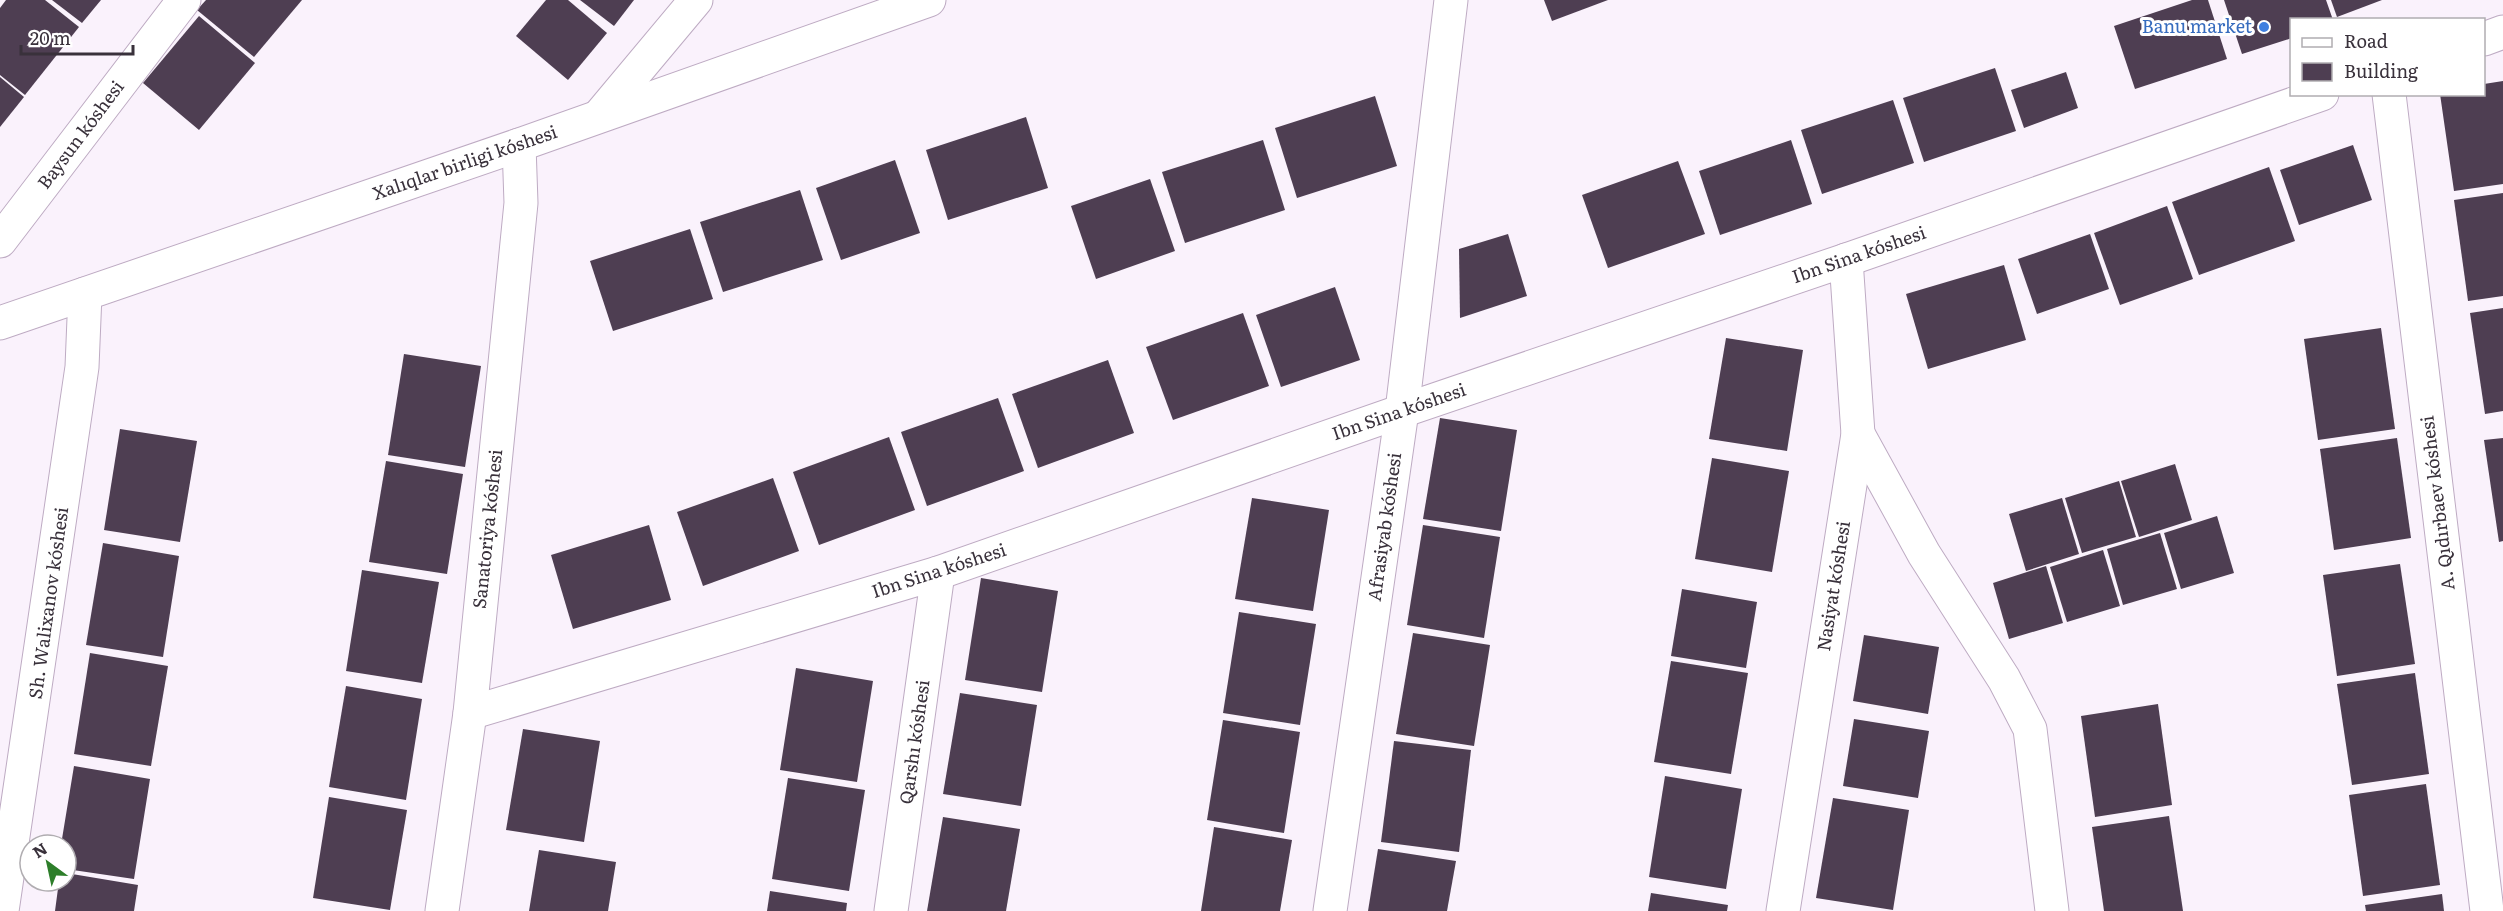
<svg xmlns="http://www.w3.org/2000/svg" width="2503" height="911" font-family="Literata,serif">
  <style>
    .building { fill: #4e3e52 }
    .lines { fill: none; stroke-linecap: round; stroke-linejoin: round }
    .minor-casing { stroke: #beabc3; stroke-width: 35 }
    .minor { stroke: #fff; stroke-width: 33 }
    .shop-dot { fill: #3f7fe0; stroke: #fff; stroke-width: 2 }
    .labels { text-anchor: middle; stroke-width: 6; stroke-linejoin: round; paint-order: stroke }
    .shop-label { font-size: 18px; fill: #366cbe; stroke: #fff; text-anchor: end }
    .street-label { font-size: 18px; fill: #39313b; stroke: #fff }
  </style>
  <rect width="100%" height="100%" fill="#faf2fc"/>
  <g class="building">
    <polygon points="6,0 45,0 79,27 25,95 0,75 0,8"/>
    <polygon points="52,0 101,0 82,23"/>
    <polygon points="206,0 302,0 254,57 197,10"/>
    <polygon points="546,0 568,0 607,33 568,80 516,36"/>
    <polygon points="580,0 634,0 614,26"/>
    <polygon points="1544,0 1608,0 1552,21"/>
    <polygon points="2192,0 2208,0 2227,59 2135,89 2114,26"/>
    <polygon points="2224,0 2326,0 2333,20 2292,20 2292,38 2242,54"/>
    <polygon points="2331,0 2382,0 2337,17"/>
    <polygon points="199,16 255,63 199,130 143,83"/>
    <polygon points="1995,68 2016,131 1924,162 1903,98"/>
    <polygon points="2066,72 2078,108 2024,128 2011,90"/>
    <polygon points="0,77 24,97 0,127"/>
    <polygon points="2503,81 2503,184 2454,191 2440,94 2484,94 2484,84"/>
    <polygon points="1375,96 1397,166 1297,198 1275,128"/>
    <polygon points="1893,100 1914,163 1822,194 1801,130"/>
    <polygon points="1026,117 1048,188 948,220 926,150"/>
    <polygon points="1263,140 1285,210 1185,243 1162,172"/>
    <polygon points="1791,140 1812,204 1720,235 1699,171"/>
    <polygon points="2353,145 2372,200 2299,225 2280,170"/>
    <polygon points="895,160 920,233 841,260 816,188"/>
    <polygon points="1678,161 1705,234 1608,268 1582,195"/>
    <polygon points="2269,167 2295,241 2199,275 2172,202"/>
    <polygon points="1150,179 1175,251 1096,279 1071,206"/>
    <polygon points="800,190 823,260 723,292 700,222"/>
    <polygon points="2503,193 2503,296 2468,301 2454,200"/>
    <polygon points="2167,206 2193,279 2120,305 2094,233"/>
    <polygon points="690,229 713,299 613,331 590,261"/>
    <polygon points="1508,234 1527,296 1460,318 1459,249"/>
    <polygon points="2090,234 2109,289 2037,314 2018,259"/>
    <polygon points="2004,265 2026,340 1928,369 1906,294"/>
    <polygon points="1335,287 1360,360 1281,387 1256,315"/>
    <polygon points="2503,308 2503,411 2485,414 2470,313"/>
    <polygon points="1243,313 1269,386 1173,420 1146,347"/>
    <polygon points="2381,328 2395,429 2318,440 2304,339"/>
    <polygon points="1726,338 1803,350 1787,451 1709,439"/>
    <polygon points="404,354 481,366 465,467 388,455"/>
    <polygon points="1108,360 1134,433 1038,468 1012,394"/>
    <polygon points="998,398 1024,471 927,506 901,432"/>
    <polygon points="1440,418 1517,430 1501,531 1423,519"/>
    <polygon points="120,429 197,441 180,542 104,530"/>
    <polygon points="889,437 915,510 819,545 793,472"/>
    <polygon points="2397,438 2411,538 2334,550 2320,449"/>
    <polygon points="2503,438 2503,541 2499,542 2484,440"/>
    <polygon points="1712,458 1789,471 1772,572 1695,559"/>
    <polygon points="386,461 463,474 447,574 369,562"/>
    <polygon points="2175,464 2192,520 2139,537 2121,481"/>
    <polygon points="773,478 799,551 703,586 677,512"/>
    <polygon points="2119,481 2136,537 2082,553 2065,498"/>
    <polygon points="1252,498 1329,510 1313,611 1235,599"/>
    <polygon points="2062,498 2079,554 2026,571 2009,514"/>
    <polygon points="2217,516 2234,573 2181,589 2164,533"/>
    <polygon points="649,525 671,600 573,629 551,555"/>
    <polygon points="1423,525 1500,537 1484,638 1407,625"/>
    <polygon points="2160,533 2177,589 2123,605 2107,549"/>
    <polygon points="103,543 179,556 163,657 86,645"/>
    <polygon points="2103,550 2120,606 2067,622 2050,567"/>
    <polygon points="2400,564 2415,664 2337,676 2323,575"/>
    <polygon points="2046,566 2063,623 2009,639 1993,583"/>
    <polygon points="362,570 439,582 422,683 346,671"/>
    <polygon points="981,578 1058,591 1042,692 965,680"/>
    <polygon points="1682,589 1757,602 1746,668 1671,656"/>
    <polygon points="1239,612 1316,624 1300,725 1223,713"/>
    <polygon points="1413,633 1490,645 1474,746 1396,734"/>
    <polygon points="1864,635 1939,647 1928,714 1853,701"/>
    <polygon points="90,653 168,666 151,766 74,754"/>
    <polygon points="1671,661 1748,673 1731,774 1654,762"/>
    <polygon points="796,668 873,681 857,782 780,770"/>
    <polygon points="2415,673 2429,774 2352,785 2337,684"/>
    <polygon points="346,686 422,699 406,800 329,787"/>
    <polygon points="960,693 1037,705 1021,806 943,794"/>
    <polygon points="2158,704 2172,805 2095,817 2081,716"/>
    <polygon points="1854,719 1929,731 1918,798 1843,786"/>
    <polygon points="1223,720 1300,732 1284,833 1207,820"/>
    <polygon points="523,729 600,741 584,842 506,830"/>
    <polygon points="1394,741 1471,750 1459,852 1381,842"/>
    <polygon points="74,766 150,779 134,879 66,869 66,845 61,845"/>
    <polygon points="1665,776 1742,789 1726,889 1649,877"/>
    <polygon points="788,778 865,790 849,891 772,879"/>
    <polygon points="2426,784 2440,885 2363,896 2349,795"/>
    <polygon points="329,797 407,810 390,910 313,898"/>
    <polygon points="1833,798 1909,810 1893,910 1816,898"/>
    <polygon points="2169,816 2183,911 2104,911 2092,827"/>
    <polygon points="943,817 1020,829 1006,911 927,911"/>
    <polygon points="1214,827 1292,840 1280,911 1201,911"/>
    <polygon points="1378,849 1456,861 1447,911 1368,911"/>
    <polygon points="539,850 616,862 608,911 529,911"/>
    <polygon points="66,873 138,885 134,911 55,911 59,881 66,881"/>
    <polygon points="770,891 847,903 846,911 767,911"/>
    <polygon points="1651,893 1728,905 1727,911 1648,911"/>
    <polygon points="2442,894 2444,911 2366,911 2365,905"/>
  </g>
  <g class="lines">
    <defs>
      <g id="minor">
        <polyline points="2484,39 2503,32"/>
        <polyline points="2389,94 2487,911"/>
        <polyline points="599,116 696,0"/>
        <polyline points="0,241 184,0"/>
        <polyline points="0,323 519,145 929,0"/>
        <polyline points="1858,434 1924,554 2004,679 2030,729 2052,911"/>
        <polyline points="470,713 938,573 1402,411 1846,260 2322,94"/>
        <polyline points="2,911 82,367 85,294"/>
        <polyline points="442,911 470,713 521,203 519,145"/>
        <polyline points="891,911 938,573"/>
        <polyline points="1330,911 1402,411 1451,0"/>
        <polyline points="1783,911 1858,434 1846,260"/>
      </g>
    </defs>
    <use href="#minor" class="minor-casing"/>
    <use href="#minor" class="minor"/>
  </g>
  <circle class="shop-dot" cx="2264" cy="27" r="6"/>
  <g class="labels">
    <g class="shop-label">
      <text x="2252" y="33">Banu market</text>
    </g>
    <g class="street-label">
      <text transform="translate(81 135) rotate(-53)" y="6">Baysun kóshesi</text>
      <text transform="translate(465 163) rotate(-19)" y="6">Xalıqlar birligi kóshesi</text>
      <text transform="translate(1859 255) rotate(-19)" y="6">Ibn Sina kóshesi</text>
      <text transform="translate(1399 412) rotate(-19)" y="6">Ibn Sina kóshesi</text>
      <text transform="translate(2438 503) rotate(-97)" y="6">A. Qıdırbaev kóshesi</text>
      <text transform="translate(1385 527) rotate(-82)" y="6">Afrasiyab kóshesi</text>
      <text transform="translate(488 529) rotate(-84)" y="6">Sanatoriya kóshesi</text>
      <text transform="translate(939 571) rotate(-18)" y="6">Ibn Sina kóshesi</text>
      <text transform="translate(1834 586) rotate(-81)" y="6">Nasiyat kóshesi</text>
      <text transform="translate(49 603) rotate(-82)" y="6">Sh. Walixanov kóshesi</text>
      <text transform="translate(915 742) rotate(-82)" y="6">Qarshı kóshesi</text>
    </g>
  </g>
  <rect x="2290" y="18" width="195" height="78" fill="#ffffff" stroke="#b0adb1" stroke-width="1.5"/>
  <rect x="2302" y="38" width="30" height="9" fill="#ffffff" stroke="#b0adb1" stroke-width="1.5"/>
  <text x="2344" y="48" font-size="18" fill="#39313b">Road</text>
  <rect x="2302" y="63" width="30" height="18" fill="#4e3e52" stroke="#b0adb1" stroke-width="1.5"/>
  <text x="2344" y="78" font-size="18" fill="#39313b">Building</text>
  <g transform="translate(48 863) rotate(327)"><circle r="28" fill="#ffffff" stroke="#b0adb1" stroke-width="1.5"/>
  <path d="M0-4.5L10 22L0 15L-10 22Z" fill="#2d7e2a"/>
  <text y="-9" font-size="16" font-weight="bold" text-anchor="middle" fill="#39313b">N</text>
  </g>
  <path d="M21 45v9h112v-9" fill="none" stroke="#39313b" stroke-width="3"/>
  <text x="30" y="45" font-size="18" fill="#39313b" stroke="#ffffff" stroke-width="4.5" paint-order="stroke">20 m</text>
</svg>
